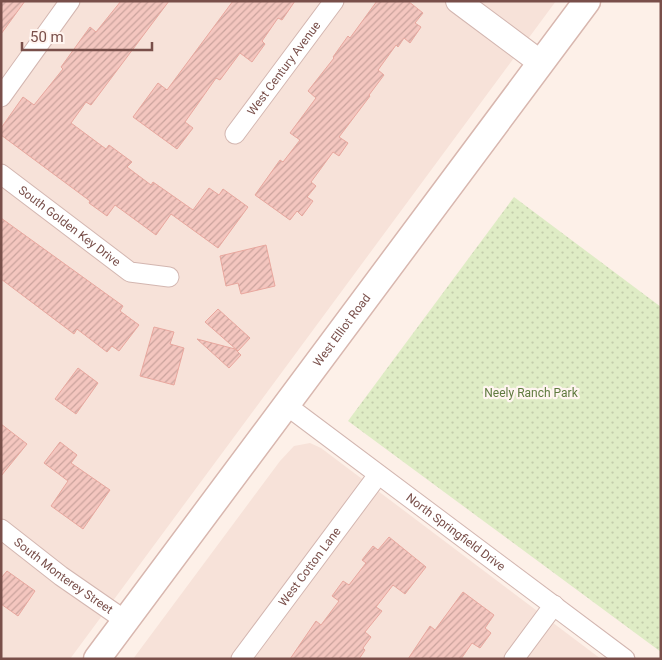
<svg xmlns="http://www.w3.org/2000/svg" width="662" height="660" font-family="Roboto,sans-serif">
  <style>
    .residential { fill: #f7e2d9 }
    .park { fill: url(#park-dots) }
    .building { fill: url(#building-hatch); stroke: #e8a79e }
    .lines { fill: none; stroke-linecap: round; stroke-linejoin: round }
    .minor-casing { stroke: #d3b6b0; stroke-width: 21 }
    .tertiary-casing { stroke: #d3b6b0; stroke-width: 26 }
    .secondary-casing { stroke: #d8b7af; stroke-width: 29 }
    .minor { stroke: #fff; stroke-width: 19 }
    .tertiary { stroke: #fff; stroke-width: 24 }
    .secondary { stroke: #fff; stroke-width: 26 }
    .labels { text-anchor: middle; stroke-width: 4.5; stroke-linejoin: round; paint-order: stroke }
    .street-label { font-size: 12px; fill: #794f4a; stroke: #fff5f0 }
    .park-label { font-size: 12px; fill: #5f7a3f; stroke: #fff5f0 }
  </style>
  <defs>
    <pattern id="park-dots" width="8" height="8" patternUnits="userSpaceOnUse" patternTransform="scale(1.25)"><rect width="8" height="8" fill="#dfecc5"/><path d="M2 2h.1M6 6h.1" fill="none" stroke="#c3ccab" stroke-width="1.8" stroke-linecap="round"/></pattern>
    <pattern id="building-hatch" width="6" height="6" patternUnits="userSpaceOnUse" patternTransform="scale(1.25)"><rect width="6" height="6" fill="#f4c6bf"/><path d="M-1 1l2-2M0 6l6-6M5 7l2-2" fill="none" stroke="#caa39d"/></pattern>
  </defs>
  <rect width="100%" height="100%" fill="#fdf0e8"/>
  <g class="residential">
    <polygon points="1,1 556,1 70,659 1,659"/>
    <polygon points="310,443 321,448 601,659 133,659 280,461 294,446"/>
  </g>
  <polygon class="park" points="514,197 661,307 661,652 348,421"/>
  <g class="building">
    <polygon points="1,1 25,1 1,34"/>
    <polygon points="121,1 169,1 91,105 86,102 71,123 106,149 109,145 132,162 127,167 151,185 153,182 193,210 209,188 219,195 223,189 248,207 218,248 171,214 156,235 115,205 107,216 89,203 90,201 1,135 1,128 23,97 34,105 63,69 61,67 90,27 96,32"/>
    <polygon points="233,1 295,1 282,20 278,18 262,41 265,44 252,62 240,53 220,80 216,78 185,122 193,128 177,149 133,117 158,83 167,90"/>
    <polygon points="377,1 408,1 423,13 415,23 421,27 410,43 404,38 398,47 396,45 378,70 384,75 369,95 370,96 339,137 348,143 339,156 333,152 311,182 316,186 307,197 313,201 302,216 297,211 290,220 255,195 280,160 283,162 300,140 290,133 316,98 308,91 334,58 333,57 348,36 350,38"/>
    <polygon points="1,218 123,306 120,311 139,325 119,351 112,346 107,352 77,329 74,334 1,279"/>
    <polygon points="266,245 275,286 241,294 238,283 226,286 220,256"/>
    <polygon points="218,309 250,338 238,351 205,322"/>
    <polygon points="154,327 174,332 170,344 184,348 174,385 140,376"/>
    <polygon points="197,339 235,349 241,355 229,368"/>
    <polygon points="78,368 98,383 76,414 55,399"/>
    <polygon points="1,424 27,444 1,476"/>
    <polygon points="60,442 77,455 71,463 110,490 83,529 51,506 68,481 44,463"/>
    <polygon points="389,537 426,567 405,594 393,585 376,607 382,611 365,632 371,637 363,648 365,650 359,659 290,659 316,621 321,625 339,601 332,596 343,581 349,585 366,563 362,560 373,546 378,550"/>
    <polygon points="7,571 35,591 18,616 1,604 1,578"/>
    <polygon points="463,592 494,615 485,628 491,633 480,648 472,643 461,659 408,659 430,626 435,630"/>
  </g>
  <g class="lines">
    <defs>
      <g id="minor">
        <polyline points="1,97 70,1"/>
        <path id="s1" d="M 235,134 L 334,1"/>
        <path id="s2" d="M 1,174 L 130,272 L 169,277"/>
        <path id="s3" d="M 286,405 L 625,659"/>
        <path id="s4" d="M 1,529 L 61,576 L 126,621"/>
        <path id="s5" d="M 241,659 L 378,475"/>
        <polyline points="514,659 554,605"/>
      </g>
      <polyline id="tertiary" points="458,1 541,63"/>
      <g id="secondary">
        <path id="s6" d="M 97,659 L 587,1"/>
      </g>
    </defs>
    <use href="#minor" class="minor-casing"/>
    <use href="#tertiary" class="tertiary-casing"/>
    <use href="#secondary" class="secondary-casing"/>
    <use href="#minor" class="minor"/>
    <use href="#tertiary" class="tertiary"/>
    <use href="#secondary" class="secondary"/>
  </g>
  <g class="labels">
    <g class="street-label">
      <text dy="4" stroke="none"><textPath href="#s1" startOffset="82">West Century Avenue</textPath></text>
      <text dy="4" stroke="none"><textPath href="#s2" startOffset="86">South Golden Key Drive</textPath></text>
      <text dy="4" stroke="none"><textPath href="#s6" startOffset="410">West Elliot Road</textPath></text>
      <text dy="4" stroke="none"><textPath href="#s3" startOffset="212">North Springfield Drive</textPath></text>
      <text dy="4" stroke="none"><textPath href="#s5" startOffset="115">West Cotton Lane</textPath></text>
      <text dy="4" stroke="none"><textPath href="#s4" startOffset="78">South Monterey Street</textPath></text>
    </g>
    <g class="park-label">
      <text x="531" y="397">Neely Ranch Park</text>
    </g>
  </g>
  <rect width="662" height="660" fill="none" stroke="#794f4a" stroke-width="5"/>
  <path d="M22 42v8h130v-8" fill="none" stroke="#794f4a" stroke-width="2.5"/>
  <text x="30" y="42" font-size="15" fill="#794f4a" stroke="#fff5f0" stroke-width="4" paint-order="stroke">50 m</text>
</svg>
